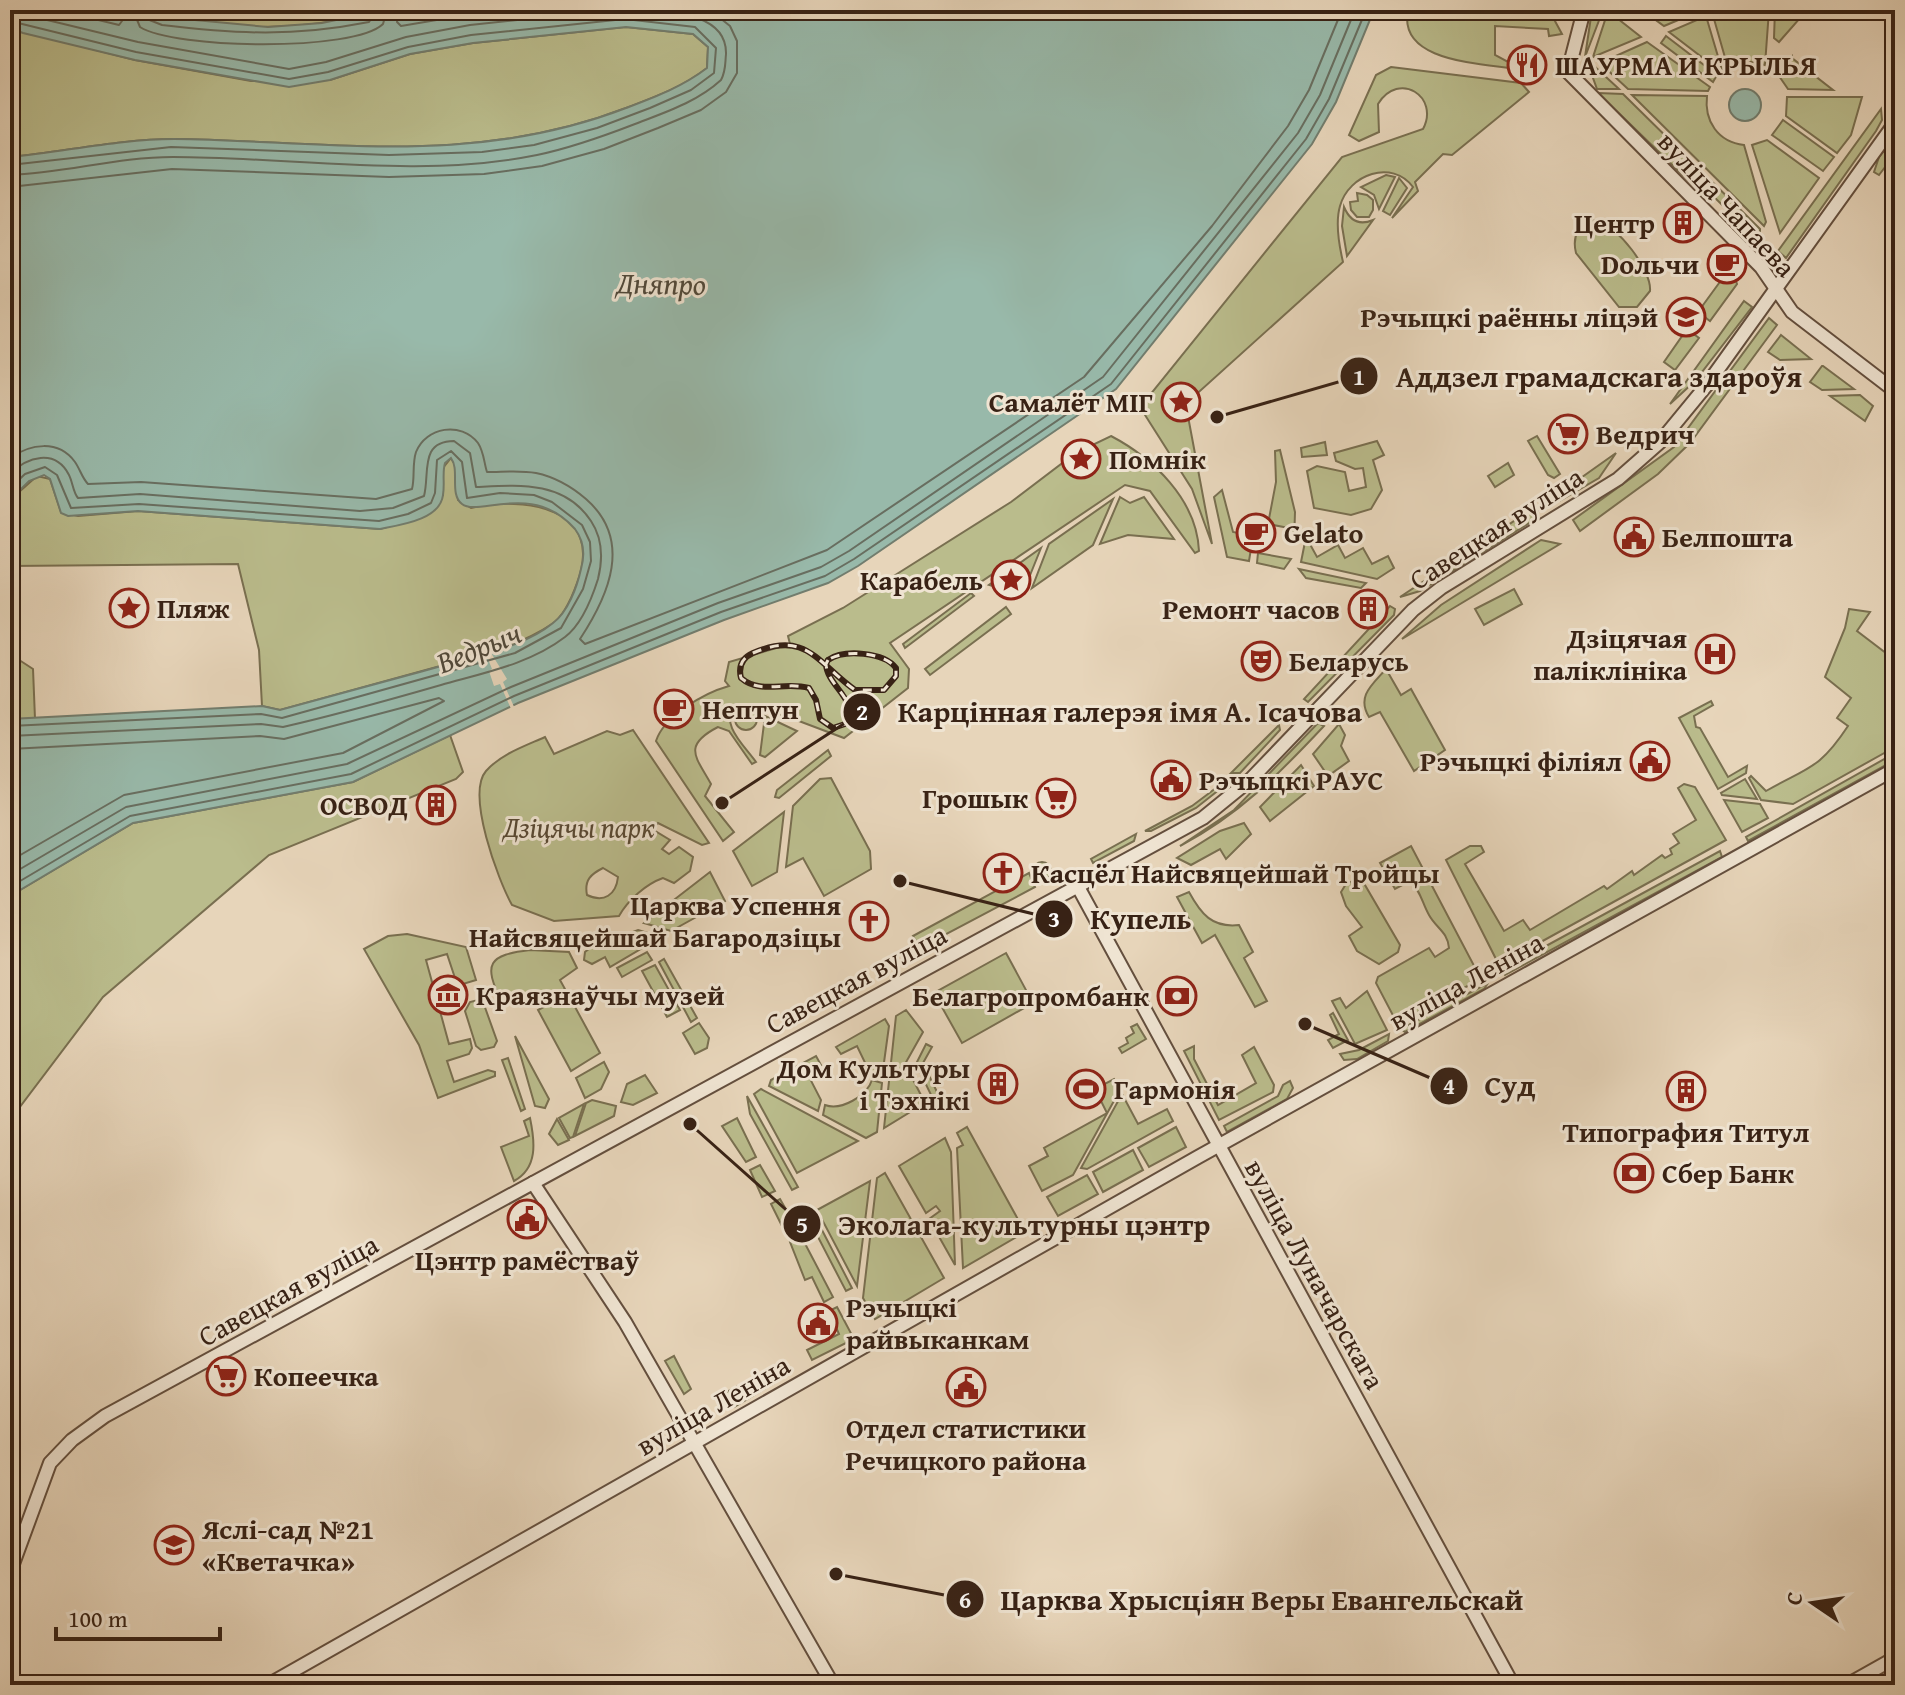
<svg xmlns="http://www.w3.org/2000/svg" width="1905" height="1695" font-family="'Gentium Book Plus',serif">
  <style>
    .green { fill: #babc8c; stroke: #796f50; stroke-width: 2; fill-rule: evenodd }
    .water { fill: #98b9aa; stroke: #727d6e; stroke-width: 2 }
    .pier { fill: #e7d5ba }
    .lines { fill: none; stroke-linecap: round; stroke-linejoin: round }
    .shore { stroke: #686e60; stroke-width: 2 }
    .tertiary-casing { stroke: #644f3e; stroke-width: 16 }
    .tertiary { stroke: #efe4d2; stroke-width: 12 }
    .rail-casing { stroke: #382215; stroke-width: 6 }
    .rail { stroke: #efe4d2; stroke-width: 3; stroke-dasharray: 9; stroke-linecap: butt }
    .labels { text-anchor: middle; stroke-width: 6; stroke-linejoin: round; paint-order: stroke }
    .poi-label { font-size: 28px; font-weight: bold; fill: #382215; stroke: #efe4d2; text-anchor: start }
    .street-label { font-size: 28px; fill: #382215; stroke: #efe4d2 }
    .park-label { font-size: 28px; font-style: italic; fill: #584833; stroke: #efe4d2 }
    .water-label { font-size: 30px; font-style: italic; fill: #50483a; stroke: #efe4d2 }
    .leader { fill: none; stroke: #382215; stroke-width: 3 }
    .callout-dot { fill: #382215; stroke: #efe4d2; stroke-width: 3 }
    .mark-label { font-size: 24px; text-anchor: middle; font-weight: bold; fill: #fff }
    .callout-label { font-size: 30px; text-anchor: middle; font-weight: bold; fill: #382215; stroke: #efe4d2; stroke-width: 6; stroke-linejoin: round; paint-order: stroke }
  </style>
  <rect width="100%" height="100%" fill="#e7d5ba"/>
  <filter id="stains"><feTurbulence type="fractalNoise" baseFrequency=".0025" numOctaves="4"/><feColorMatrix values="0 0 0 0 .2 0 0 0 0 .09 0 0 0 0 .02 0 0 0 .5 -.17"/></filter>
  <radialGradient id="worn" r=".72"><stop offset=".6" stop-color="#630" stop-opacity="0"/><stop offset="1" stop-color="#630" stop-opacity=".3"/></radialGradient>
  <g class="green">
    <path d="M 140,10 L 384,10 C 306,32 217,33 140,10 Z"/>
    <path d="M 1408,10 L 1549,10 L 1562,34 L 1549,36 L 1548,29 L 1495,26 L 1495,55 L 1523,70 C 1485,63 1397,64 1408,10 Z"/>
    <polygon points="1592,10 1603,10 1585,57"/>
    <polygon points="1642,10 1702,10 1664,26"/>
    <polygon points="1718,10 1769,10 1765,65 1747,61 1728,68 1712,12"/>
    <polygon points="1775,10 1792,10 1801,17 1779,42 1774,38"/>
    <polygon points="1608,11 1641,37 1593,57"/>
    <polygon points="1706,16 1722,70 1720,71 1669,32"/>
    <path d="M 626,27 L 693,34 L 708,47 L 707,68 C 683,87 655,97 626,108 C 473,167 331,141 174,139 C 119,139 64,152 10,157 L 10,28 L 135,60 L 251,81 L 330,80 L 410,54 L 473,43 Z"/>
    <polygon points="1666,36 1717,75 1713,82 1661,43"/>
    <polygon points="1647,42 1710,87 1708,91 1628,89 1600,63"/>
    <polygon points="1792,57 1792,58 1833,90 1788,89 1779,76"/>
    <polygon points="1593,65 1619,89 1597,89 1589,67"/>
    <path d="M 1391,67 L 1521,83 L 1529,92 L 1452,155 L 1443,154 L 1415,182 L 1418,191 L 1392,218 L 1413,187 C 1392,159 1349,174 1340,206 C 1335,223 1339,245 1343,262 L 1191,399 L 1187,411 L 1212,544 L 1192,489 L 1145,415 L 1145,401 L 1342,157 L 1423,129 C 1440,97 1399,70 1378,104 L 1379,132 L 1359,141 L 1349,135 L 1376,75 Z"/>
    <polygon points="1598,93 1623,94 1760,229 1760,242 1706,189 1698,190"/>
    <path d="M 1632,95 L 1707,96 C 1704,121 1718,142 1744,145 L 1766,222 L 1764,226 Z"/>
    <polygon points="1787,97 1862,97 1851,135 1837,153 1786,116"/>
    <polygon points="1881,109 1882,120 1876,131 1786,258 1778,251"/>
    <polygon points="1783,120 1834,157 1823,171 1772,135"/>
    <polygon points="1895,137 1895,154 1879,175 1874,172 1879,157"/>
    <polygon points="1767,140 1819,178 1780,233 1752,145"/>
    <polygon points="1386,175 1395,177 1379,209 1374,195 1361,187"/>
    <polygon points="1399,178 1407,188 1390,215 1383,211"/>
    <polygon points="1357,193 1367,195 1373,200 1373,210 1369,217 1357,217 1351,210 1350,202 1358,201"/>
    <path d="M 1344,207 C 1350,221 1359,226 1373,220 L 1347,256 L 1342,226 Z"/>
    <path d="M 1596,220 C 1617,225 1652,270 1650,291 L 1637,307 L 1619,307 L 1576,253 C 1572,237 1578,222 1596,220 Z"/>
    <polygon points="1719,266 1734,275 1737,284 1710,321 1698,312 1722,279 1715,273"/>
    <polygon points="1744,301 1752,307 1695,381 1670,404"/>
    <polygon points="1769,318 1777,325 1690,443 1658,474 1580,531 1573,520 1674,447"/>
    <polygon points="1687,329 1699,338 1675,370 1664,362"/>
    <polygon points="1781,335 1811,359 1780,360 1768,352"/>
    <polygon points="1822,366 1823,366 1854,389 1822,390 1810,382"/>
    <polygon points="1860,395 1873,406 1865,421 1830,396"/>
    <path d="M 1111,436 C 1153,458 1197,500 1199,551 L 1195,553 L 1150,491 L 1125,485 L 890,643 L 909,669 L 908,688 L 844,738 L 783,715 L 735,704 C 719,724 744,745 756,762 L 752,764 L 729,731 L 718,727 C 681,746 697,758 711,784 L 705,796 L 734,832 L 723,841 L 656,741 C 664,716 704,693 729,686 L 725,681 L 729,662 L 790,644 L 788,636 L 843,608 L 1011,502 L 1073,455 L 1080,464 L 1086,460 L 1080,451 Z"/>
    <polygon points="1537,436 1560,474 1554,478 1548,475 1528,441"/>
    <polygon points="1377,441 1384,455 1373,460 1382,490 1371,509 1351,515 1314,508 1307,471 1317,466 1345,472 1349,491 1366,487 1363,468 1355,469 1336,461 1334,453"/>
    <polygon points="1325,442 1327,455 1302,457 1301,448"/>
    <polygon points="1280,450 1295,512 1294,544 1287,542 1289,528 1268,524 1276,482 1275,451"/>
    <polygon points="1616,453 1599,478 1561,500 1561,492"/>
    <path d="M 451,458 L 455,465 L 458,500 L 471,508 C 524,496 606,507 577,583 C 572,597 564,616 552,624 C 519,646 482,654 444,665 C 390,680 335,695 280,710 L 262,706 L 259,650 L 238,564 L 10,566 L 10,500 L 37,476 L 50,479 L 61,512 L 78,516 L 138,511 L 380,529 L 423,517 L 443,495 L 443,468 Z"/>
    <polygon points="1508,463 1514,475 1495,487 1488,476"/>
    <polygon points="1222,490 1233,532 1253,536 1249,561 1227,557 1214,497"/>
    <polygon points="1120,497 1130,503 1144,497 1174,539 1128,535 1100,544"/>
    <polygon points="1113,499 1093,545 1032,588 1049,544"/>
    <polygon points="1532,509 1538,510 1531,522 1420,591 1400,597"/>
    <polygon points="1306,537 1317,557 1338,545 1345,558 1363,548 1372,564 1388,556 1394,568 1377,579 1301,562"/>
    <polygon points="1541,540 1560,544 1402,639 1441,605"/>
    <polygon points="1041,548 1022,595 989,585"/>
    <polygon points="1258,553 1291,559 1284,569 1257,563"/>
    <polygon points="1299,569 1366,583 1361,588 1306,578"/>
    <polygon points="1514,589 1522,604 1484,625 1475,609"/>
    <polygon points="971,593 974,596 905,648 903,644"/>
    <polygon points="1390,606 1395,609 1394,615 1308,702 1304,699"/>
    <polygon points="1006,607 1011,614 930,675 925,669"/>
    <path d="M 1849,609 L 1870,612 L 1857,631 L 1895,660 L 1895,747 L 1793,804 L 1761,800 L 1749,778 L 1751,776 L 1766,791 C 1808,767 1819,770 1848,726 L 1837,718 L 1851,698 L 1825,677 L 1845,628 Z"/>
    <polygon points="10,654 33,669 35,719 10,719"/>
    <path d="M 1386,669 L 1401,695 L 1411,689 L 1445,750 L 1414,771 L 1380,712 L 1369,717 C 1356,696 1373,684 1386,669 Z"/>
    <polygon points="1711,701 1713,705 1694,716 1696,727 1700,728 1728,777 1747,766 1746,773 1718,789 1679,718"/>
    <circle cx="746" cy="719" r="11"/>
    <polygon points="765,716 797,731 765,757 760,755"/>
    <path d="M 1318,723 L 1324,726 C 1278,775 1240,814 1180,846 L 1234,810 Z"/>
    <polygon points="1339,724 1345,735 1341,746 1349,761 1328,776 1313,754"/>
    <polygon points="1279,725 1280,730 1240,773 1231,773"/>
    <path d="M 633,730 L 709,843 L 702,845 L 658,823 L 652,829 L 670,840 L 662,849 L 669,854 L 679,847 L 693,857 L 690,871 L 674,883 L 663,878 C 646,884 628,900 619,916 L 554,921 L 512,905 C 498,880 466,794 486,771 C 501,754 525,746 545,737 L 554,754 L 607,731 L 620,735 ZM 603,868 L 618,877 C 616,895 604,903 587,895 C 584,880 591,874 603,868 Z"/>
    <polygon points="450,735 463,772 456,779 269,855 103,997 10,1120 10,896 133,823 353,782"/>
    <polygon points="828,750 831,756 779,798 775,797 777,790"/>
    <polygon points="1895,753 1895,760 1748,841 1746,837"/>
    <polygon points="1301,765 1314,786 1270,821 1260,807"/>
    <polygon points="831,778 870,851 871,869 824,896 803,858 786,867 793,806 820,779"/>
    <polygon points="1745,779 1757,799 1722,795 1721,793"/>
    <polygon points="1684,784 1695,787 1726,840 1499,965 1446,860 1470,846 1481,846 1484,852 1465,864 1504,931 1523,920 1530,930 1604,886 1607,889 1632,871 1634,875 1662,855 1665,858 1672,854 1670,849 1679,843 1673,834 1696,820 1678,788"/>
    <polygon points="1220,785 1220,789 1196,808 1151,831 1145,831 1192,806"/>
    <polygon points="1724,800 1760,804 1768,818 1742,832"/>
    <polygon points="784,812 777,872 752,886 733,851"/>
    <polygon points="1244,823 1251,834 1226,859 1220,849 1191,865 1177,858 1220,831"/>
    <polygon points="1136,834 1134,841 1093,863 1091,859"/>
    <path d="M 1411,846 L 1481,979 L 1397,1023 L 1376,983 L 1378,977 L 1429,948 L 1435,957 L 1449,948 C 1448,932 1436,928 1429,915 C 1422,903 1421,891 1410,881 L 1395,889 L 1380,863 Z"/>
    <polygon points="1720,851 1722,857 1505,975 1502,970"/>
    <circle cx="1042" cy="871" r="9"/>
    <polygon points="710,872 725,901 671,931 644,923"/>
    <polygon points="1029,873 1035,887 920,948 913,936"/>
    <polygon points="1357,879 1362,880 1400,945 1398,952 1379,964 1357,951 1349,936 1362,927 1346,906 1341,892 1346,884"/>
    <path d="M 1189,892 C 1201,914 1212,928 1239,925 L 1253,952 L 1244,958 L 1267,1001 L 1255,1007 L 1215,935 L 1202,943 L 1177,897 Z"/>
    <polygon points="638,930 661,937 610,967 605,957 592,964 584,960 585,952 590,948"/>
    <polygon points="407,934 466,947 476,980 463,984 455,978 447,954 426,960 449,1044 470,1039 472,1048 469,1054 447,1061 454,1082 488,1070 495,1072 495,1076 438,1098 419,1045 364,949 388,936"/>
    <path d="M 530,950 L 569,952 L 577,968 L 560,980 L 565,989 L 536,1005 L 502,1002 C 482,963 489,955 530,950 Z"/>
    <polygon points="647,952 652,960 622,977 617,968"/>
    <polygon points="1006,953 1033,1003 962,1043 934,993"/>
    <polygon points="664,959 697,1018 691,1022 659,962"/>
    <polygon points="655,965 680,1010 667,1017 642,971"/>
    <polygon points="1488,983 1484,989 1405,1032 1401,1029"/>
    <polygon points="1367,991 1387,1030 1355,1044 1332,1001 1340,998 1346,1008"/>
    <polygon points="568,994 600,1053 571,1071 538,1010"/>
    <polygon points="482,999 497,1041 494,1047 481,1050 476,1046 465,1011 470,1002"/>
    <polygon points="906,1010 923,1032 905,1064 925,1103 884,1128 896,1016"/>
    <polygon points="1333,1013 1348,1040 1333,1048 1328,1040 1339,1034 1330,1015"/>
    <polygon points="885,1019 889,1026 882,1077 871,1075 857,1046 841,1054 836,1047"/>
    <polygon points="699,1023 709,1038 707,1048 695,1054 683,1033"/>
    <polygon points="1137,1024 1146,1039 1122,1053 1119,1048 1128,1043 1126,1038 1134,1033 1131,1027"/>
    <polygon points="1389,1034 1388,1041 1357,1059 1344,1060 1340,1054 1359,1050"/>
    <polygon points="515,1036 549,1099 545,1108 535,1106"/>
    <polygon points="926,1044 932,1047 923,1063 939,1096 933,1099 916,1064"/>
    <polygon points="1194,1046 1194,1059 1218,1105 1256,1083 1242,1055 1254,1047 1274,1085 1273,1092 1219,1120 1184,1051"/>
    <polygon points="816,1056 821,1065 807,1073 821,1100 818,1111 769,1086 771,1080"/>
    <polygon points="508,1058 525,1109 521,1111 502,1060"/>
    <polygon points="604,1062 609,1072 601,1089 585,1098 576,1078"/>
    <polygon points="645,1075 657,1093 633,1105 621,1102 627,1084"/>
    <polygon points="1114,1079 1120,1090 1073,1175 1042,1191 1029,1166 1048,1156 1044,1148 1107,1113 1095,1089"/>
    <path d="M 872,1080 L 882,1083 L 877,1132 L 866,1138 L 823,1115 L 825,1105 C 841,1111 867,1096 872,1080 Z"/>
    <polygon points="1290,1081 1293,1088 1287,1099 1227,1132 1224,1126 1278,1096 1283,1085"/>
    <polygon points="761,1089 858,1141 797,1173 754,1094"/>
    <polygon points="1122,1094 1138,1124 1167,1109 1173,1121 1087,1169 1081,1168"/>
    <polygon points="747,1096 798,1187 792,1190 750,1114"/>
    <polygon points="592,1100 616,1106 614,1116 575,1136 586,1103"/>
    <polygon points="584,1104 573,1137 570,1138 559,1118"/>
    <path d="M 530,1118 C 535,1142 538,1168 514,1181 L 501,1147 L 529,1136 L 524,1121 Z"/>
    <polygon points="737,1118 756,1157 746,1162 722,1126"/>
    <polygon points="557,1119 569,1140 558,1145 549,1134"/>
    <polygon points="967,1127 1025,1232 963,1268 957,1148 963,1145 957,1133"/>
    <polygon points="1176,1127 1186,1147 1149,1167 1138,1148"/>
    <polygon points="945,1138 951,1152 955,1265 929,1219 940,1211 936,1206 926,1213 899,1166"/>
    <polygon points="1133,1150 1143,1170 1103,1192 1093,1172"/>
    <polygon points="760,1165 775,1191 762,1197 750,1170"/>
    <polygon points="885,1173 944,1278 875,1319 863,1298 877,1178"/>
    <polygon points="1087,1175 1098,1194 1058,1216 1047,1197"/>
    <polygon points="870,1181 857,1286 817,1210"/>
    <polygon points="780,1199 792,1220 782,1226 771,1204"/>
    <polygon points="809,1205 852,1288 846,1291 803,1208"/>
    <polygon points="801,1236 833,1297 824,1302 812,1277 805,1280 790,1242"/>
    <polygon points="837,1307 854,1339 812,1360 807,1350 839,1334 829,1311"/>
    <polygon points="674,1356 691,1389 684,1394 665,1361"/>
    <polygon points="770,1369 776,1382 734,1407 723,1402 721,1395"/>
  </g>
  <g class="water">
    <path d="M 10,10 L 140,10 L 163,17 L 268,27 L 322,23 L 384,10 L 1374,10 L 1336,102 L 1312,144 L 1116,389 L 858,566 L 828,583 L 724,620 L 518,703 L 353,782 L 133,823 L 10,896 L 10,719 L 262,706 L 280,710 C 338,694 395,679 452,663 C 485,653 525,646 553,623 C 568,612 577,587 581,569 C 585,555 584,541 575,529 C 533,481 478,517 462,504 C 449,494 460,470 451,458 L 445,463 C 442,473 445,484 443,495 C 440,520 400,525 380,529 L 138,511 L 68,516 L 61,513 L 50,479 L 44,475 L 29,481 L 10,500 L 10,157 C 64,152 119,139 174,139 C 331,141 473,167 626,108 C 655,97 682,87 707,68 L 708,47 L 693,34 L 626,27 L 473,43 L 410,54 L 330,80 L 289,87 L 135,60 L 23,33 L 10,28 Z"/>
    <circle cx="1745" cy="105" r="16"/>
  </g>
  <polygon class="pier" points="488,648 507,679 503,682 515,709 512,711 500,684 494,686 489,671 492,669 484,649"/>
  <g class="lines">
    <g class="shore">
      <polyline points="57,10 119,25 122,21 121,10"/>
      <path d="M 133,10 L 140,27 C 174,49 354,52 383,24 L 387,10"/>
      <path d="M 144,10 L 147,19 L 162,25 C 238,34 293,37 369,22 L 377,10"/>
      <polyline points="399,10 397,22 401,26 496,10"/>
      <polyline points="10,11 138,42 289,69 326,62 406,37 470,25 612,10"/>
      <polyline points="10,21 136,52 289,79 328,72 408,47 471,35 625,19 695,27 716,48 714,73 691,90 650,108 597,128 534,145 482,152 389,155 171,147 10,165"/>
      <path d="M 10,175 C 65,173 118,157 173,157 C 293,157 418,179 537,155 C 571,148 604,136 635,124 C 666,112 697,102 721,80 C 726,71 725,64 726,54 C 727,16 678,12 649,10"/>
      <polyline points="10,187 172,169 389,177 484,174 542,166 604,149 658,128 701,110 726,92 737,73 737,41 730,26 710,10"/>
      <path d="M 10,458 C 30,444 58,439 75,462 C 80,469 82,478 88,484 L 141,482 L 376,499 L 412,489 C 415,478 412,464 416,452 C 426,427 461,421 478,443 C 484,452 484,463 487,472 C 503,472 520,470 536,473 C 555,477 572,487 586,499 C 633,540 609,595 580,639 L 585,644 L 827,550 L 1084,377 L 1212,226 L 1288,126 L 1309,90 L 1342,10"/>
      <path d="M 10,474 C 27,457 55,448 69,475 C 73,483 73,492 78,498 L 140,494 L 360,511 L 393,508 L 424,496 C 430,474 419,441 454,441 L 470,453 L 476,487 C 517,485 564,480 591,521 C 603,539 603,559 598,579 C 592,598 581,625 565,637 C 530,664 483,673 441,685 C 389,700 336,715 283,727 L 261,724 L 10,736"/>
      <polyline points="10,488 25,474 45,467 57,475 71,508 139,504 379,521 408,514 431,503 435,493 437,460 451,451 462,462 467,498 500,493 534,495 552,502 582,525 590,542 591,561 583,589 561,628 515,653 282,718 261,714 10,726"/>
      <polyline points="10,749 260,736 284,739 439,698 444,701 343,753 124,795 10,861"/>
      <polyline points="10,875 126,807 347,764 511,687 718,603 821,567 849,551 1103,377 1298,133 1320,95 1355,10"/>
      <polyline points="10,887 130,816 351,774 514,696 721,612 825,576 854,559 1111,384 1306,139 1329,99 1366,10"/>
    </g>
    <defs>
      <g id="tertiary">
        <polyline points="1584,10 1568,72 1761,267 1792,312 1895,391"/>
        <polyline points="1077,885 1513,1685"/>
        <polyline points="533,1183 625,1322 833,1685"/>
        <polyline points="10,1572 50,1463 72,1440 105,1416 1203,818 1251,779 1413,610 1441,588 1618,479 1660,442 1706,386 1895,123"/>
        <polyline points="268,1685 1198,1157 1895,769"/>
        <polyline points="1847,1685 1895,1658"/>
      </g>
    </defs>
    <use href="#tertiary" class="tertiary-casing"/>
    <use href="#tertiary" class="tertiary"/>
    <defs>
      <path id="rail" d="M 828,660 L 826,664 C 827,687 861,700 845,724 L 833,728 L 820,719 L 816,700 L 809,688 C 784,681 761,695 741,678 C 738,666 742,658 753,653 C 807,630 817,663 855,690 L 884,690 L 896,676 L 896,668 C 884,652 844,649 828,660"/>
    </defs>
    <use href="#rail" class="rail-casing"/>
    <use href="#rail" class="rail"/>
  </g>
  <defs>
    <symbol id="restaurant-ring" viewBox="-11 -11 22 22"><circle r="9.5" fill="#efe4d2" stroke="#8f2418" stroke-width="1.5"/><path d="M-5-6h1v4h1v-4h1v4h1v-4h1v5L-1.5 .5V6h-2V.5L-5-1ZM5-6V6H3V1.5H1.5Q1.5-4 5-6Z" fill="#8f2418"/></symbol>
    <symbol id="building-ring" viewBox="-11 -11 22 22"><circle r="9.5" fill="#efe4d2" stroke="#8f2418" stroke-width="1.5"/><path d="M-4-6H4V6H1V3H-1V6H-4ZM-2.5-4.3h1.7v1.8h-1.7ZM.8-4.3h1.7v1.8H.8ZM-2.5-1h1.7V.8h-1.7ZM.8-1h1.7V.8H.8Z" fill="#8f2418"/></symbol>
    <symbol id="cafe-ring" viewBox="-11 -11 22 22"><circle r="9.5" fill="#efe4d2" stroke="#8f2418" stroke-width="1.5"/><path d="M-5.5-4.5H6V0H3Q3 3.5 0 3.5H-2.5Q-5.5 3.5-5.5 0ZM3-3.2v2h1.7v-2ZM-6 4.5H4V6H-6Z" fill="#8f2418"/></symbol>
    <symbol id="school-ring" viewBox="-11 -11 22 22"><circle r="9.5" fill="#efe4d2" stroke="#8f2418" stroke-width="1.5"/><path d="M0-5L7-2L0 1L-7-2ZM-4 1L0 2.5L4 1V4Q0 6-4 4Z" fill="#8f2418"/></symbol>
    <symbol id="sight-ring" viewBox="-11 -11 22 22"><circle r="9.5" fill="#efe4d2" stroke="#8f2418" stroke-width="1.5"/><path d="M0-6L1.8-2.2L6-1.7L2.9 1.2L3.7 5.4L0 3.3L-3.7 5.4L-2.9 1.2L-6-1.7L-1.8-2.2Z" fill="#8f2418"/></symbol>
    <symbol id="supermarket-ring" viewBox="-11 -11 22 22"><circle r="9.5" fill="#efe4d2" stroke="#8f2418" stroke-width="1.5"/><path d="M-6-5.5h2.5l.6 2H6L4.5 2H-2.5L-4.4-4H-6ZM-1.5 3.2a1.3 1.3 0 1 0 .1 0ZM3 3.2a1.3 1.3 0 1 0 .1 0Z" fill="#8f2418"/></symbol>
    <symbol id="civic-ring" viewBox="-11 -11 22 22"><circle r="9.5" fill="#efe4d2" stroke="#8f2418" stroke-width="1.5"/><path d="M-.6-6.5H3V-4.5H.6V-3L4-1V1h2V6H-6V1h2V-1L-.6-3ZM-1.2 2.5V6h2.4V2.5Z" fill="#8f2418"/></symbol>
    <symbol id="hospital-ring" viewBox="-11 -11 22 22"><circle r="9.5" fill="#efe4d2" stroke="#8f2418" stroke-width="1.5"/><path d="M-5-5h3v3.5h4V-5h3V5h-3V1.5h-4V5h-3Z" fill="#8f2418"/></symbol>
    <symbol id="theatre-ring" viewBox="-11 -11 22 22"><circle r="9.5" fill="#efe4d2" stroke="#8f2418" stroke-width="1.5"/><path d="M-5-5.5Q0-4 5-5.5V0Q5 5 0 6Q-5 5-5 0ZM-3.3-2.5H-1v1.5H-3.3ZM1-2.5H3.3v1.5H1ZM-2.8 1Q0 5.5 2.8 1Z" fill="#8f2418"/></symbol>
    <symbol id="church-ring" viewBox="-11 -11 22 22"><circle r="9.5" fill="#efe4d2" stroke="#8f2418" stroke-width="1.5"/><path d="M-1.2-6h2.4v3.5h3.3v2.4h-3.3V6h-2.4V-.1h-3.3v-2.4h3.3Z" fill="#8f2418"/></symbol>
    <symbol id="museum-ring" viewBox="-11 -11 22 22"><circle r="9.5" fill="#efe4d2" stroke="#8f2418" stroke-width="1.5"/><path d="M0-6L6-3V-2H-6V-3ZM-5-1h2V3h-2ZM-1-1h2V3h-2ZM3-1h2V3H3ZM-6 4H6V6H-6Z" fill="#8f2418"/></symbol>
    <symbol id="bank-ring" viewBox="-11 -11 22 22"><circle r="9.5" fill="#efe4d2" stroke="#8f2418" stroke-width="1.5"/><path d="M-6-4H6V4H-6ZM0-2.3a2.3 2.3 0 1 0 0 4.6a2.3 2.3 0 1 0 0-4.6Z" fill="#8f2418"/></symbol>
    <symbol id="stadium-ring" viewBox="-11 -11 22 22"><circle r="9.5" fill="#efe4d2" stroke="#8f2418" stroke-width="1.5"/><path d="M0-5a6.5 5 0 1 0 0 10a6.5 5 0 1 0 0-10ZM-3.5-1.8h7v3.6h-7Z" fill="#8f2418"/></symbol>
  </defs>
  <g fill-rule="evenodd">
    <use href="#restaurant-ring" x="1505" y="43" width="44" height="44"/>
    <use href="#building-ring" x="1661" y="201" width="44" height="44"/>
    <use href="#cafe-ring" x="1705" y="242" width="44" height="44"/>
    <use href="#school-ring" x="1664" y="295" width="44" height="44"/>
    <use href="#sight-ring" x="1159" y="380" width="44" height="44"/>
    <use href="#supermarket-ring" x="1546" y="412" width="44" height="44"/>
    <use href="#sight-ring" x="1059" y="437" width="44" height="44"/>
    <use href="#cafe-ring" x="1234" y="511" width="44" height="44"/>
    <use href="#civic-ring" x="1612" y="515" width="44" height="44"/>
    <use href="#sight-ring" x="989" y="558" width="44" height="44"/>
    <use href="#sight-ring" x="107" y="586" width="44" height="44"/>
    <use href="#building-ring" x="1346" y="587" width="44" height="44"/>
    <use href="#hospital-ring" x="1693" y="632" width="44" height="44"/>
    <use href="#theatre-ring" x="1239" y="639" width="44" height="44"/>
    <use href="#cafe-ring" x="652" y="687" width="44" height="44"/>
    <use href="#civic-ring" x="1628" y="739" width="44" height="44"/>
    <use href="#civic-ring" x="1149" y="758" width="44" height="44"/>
    <use href="#supermarket-ring" x="1034" y="776" width="44" height="44"/>
    <use href="#building-ring" x="414" y="783" width="44" height="44"/>
    <use href="#church-ring" x="981" y="851" width="44" height="44"/>
    <use href="#church-ring" x="847" y="899" width="44" height="44"/>
    <use href="#museum-ring" x="426" y="973" width="44" height="44"/>
    <use href="#bank-ring" x="1155" y="974" width="44" height="44"/>
    <use href="#building-ring" x="976" y="1062" width="44" height="44"/>
    <use href="#stadium-ring" x="1064" y="1067" width="44" height="44"/>
    <use href="#building-ring" x="1664" y="1069" width="44" height="44"/>
    <use href="#bank-ring" x="1612" y="1151" width="44" height="44"/>
    <use href="#civic-ring" x="505" y="1197" width="44" height="44"/>
    <use href="#civic-ring" x="796" y="1301" width="44" height="44"/>
    <use href="#supermarket-ring" x="204" y="1354" width="44" height="44"/>
    <use href="#civic-ring" x="944" y="1365" width="44" height="44"/>
    <use href="#school-ring" x="152" y="1523" width="44" height="44"/>
  </g>
  <g class="labels">
    <g class="poi-label">
      <text x="1555" y="75">ШАУРМА И КРЫЛЬЯ</text>
      <text x="1655" y="233" text-anchor="end">Центр</text>
      <text x="1699" y="274" text-anchor="end">Doльчи</text>
      <text x="1658" y="327" text-anchor="end">Рэчыцкі раённы ліцэй</text>
      <text x="1153" y="412" text-anchor="end">Самалёт МІГ</text>
      <text x="1596" y="444">Ведрич</text>
      <text x="1109" y="469">Помнік</text>
      <text x="1284" y="543">Gelato</text>
      <text x="1662" y="547">Белпошта</text>
      <text x="983" y="590" text-anchor="end">Карабель</text>
      <text x="157" y="618">Пляж</text>
      <text x="1340" y="619" text-anchor="end">Ремонт часов</text>
      <text x="1687" y="648" text-anchor="end">Дзіцячая<tspan x="1687" dy="32">паліклініка</tspan></text>
      <text x="1289" y="671">Беларусь</text>
      <text x="702" y="719">Нептун</text>
      <text x="1622" y="771" text-anchor="end">Рэчыцкі філіял</text>
      <text x="1199" y="790">Рэчыцкі РАУС</text>
      <text x="1028" y="808" text-anchor="end">Грошык</text>
      <text x="408" y="815" text-anchor="end">ОСВОД</text>
      <text x="1031" y="883">Касцёл Найсвяцейшай Тройцы</text>
      <text x="841" y="915" text-anchor="end">Царква Успення<tspan x="841" dy="32">Найсвяцейшай Багародзіцы</tspan></text>
      <text x="476" y="1005">Краязнаўчы музей</text>
      <text x="1149" y="1006" text-anchor="end">Белагропромбанк</text>
      <text x="970" y="1078" text-anchor="end">Дом Культуры<tspan x="970" dy="32">і Тэхнікі</tspan></text>
      <text x="1114" y="1099">Гармонія</text>
      <text x="1686" y="1142" text-anchor="middle">Типография Титул</text>
      <text x="1662" y="1183">Сбер Банк</text>
      <text x="527" y="1270" text-anchor="middle">Цэнтр рамёстваў</text>
      <text x="846" y="1317">Рэчыцкі<tspan x="846" dy="32">райвыканкам</tspan></text>
      <text x="254" y="1386">Копеечка</text>
      <text x="966" y="1438" text-anchor="middle">Отдел статистики<tspan x="966" dy="32">Речицкого района</tspan></text>
      <text x="202" y="1539">Яслі-сад №21<tspan x="202" dy="32">«Кветачка»</tspan></text>
    </g>
    <g class="street-label">
      <text transform="translate(1727 204) rotate(47)" y="10">вуліца Чапаева</text>
      <text transform="translate(1496 528) rotate(-33)" y="10">Савецкая вуліца</text>
      <text transform="translate(856 979) rotate(-28)" y="10">Савецкая вуліца</text>
      <text transform="translate(1466 981) rotate(-29)" y="10">вуліца Леніна</text>
      <text transform="translate(1315 1274) rotate(61)" y="10">вуліца Луначарскага</text>
      <text transform="translate(288 1290) rotate(-29)" y="10">Савецкая вуліца</text>
      <text transform="translate(713 1405) rotate(-30)" y="10">вуліца Леніна</text>
    </g>
    <g class="park-label">
      <text x="579" y="837">Дзіцячы парк</text>
    </g>
    <g class="water-label">
      <text transform="translate(661 284) rotate(1)" y="10">Дняпро</text>
      <text transform="translate(479 648) rotate(-22)" y="10">Ведрыч</text>
    </g>
  </g>
  <path class="leader" d="M1217 417L1359 376M722 803L862 712M900 881L1054 919M1305 1024L1449 1086M690 1124L802 1224M836 1574L965 1599"/>
  <g class="callout-dot">
    <circle cx="1217" cy="417" r="8"/>
    <circle cx="722" cy="803" r="8"/>
    <circle cx="900" cy="881" r="8"/>
    <circle cx="1305" cy="1024" r="8"/>
    <circle cx="690" cy="1124" r="8"/>
    <circle cx="836" cy="1574" r="8"/>
    <circle cx="1359" cy="376" r="20"/>
    <circle cx="862" cy="712" r="20"/>
    <circle cx="1054" cy="919" r="20"/>
    <circle cx="1449" cy="1086" r="20"/>
    <circle cx="802" cy="1224" r="20"/>
    <circle cx="965" cy="1599" r="20"/>
  </g>
  <g class="mark-label">
    <text x="1359" y="385">1</text>
    <text x="862" y="720">2</text>
    <text x="1054" y="927">3</text>
    <text x="1449" y="1094">4</text>
    <text x="802" y="1233">5</text>
    <text x="965" y="1608">6</text>
  </g>
  <g class="callout-label">
    <text x="1599" y="387">Аддзел грамадскага здароўя</text>
    <text x="1130" y="722">Карцінная галерэя імя А. Ісачова</text>
    <text x="1141" y="929">Купель</text>
    <text x="1510" y="1096">Суд</text>
    <text x="1024" y="1235">Эколага-культурны цэнтр</text>
    <text x="1262" y="1610">Царква Хрысціян Веры Евангельскай</text>
  </g>
  <rect width="1905" height="1695" fill="none" stroke="#e7d5ba" stroke-width="40"/>
  <rect x="12" y="12" width="1881" height="1671" fill="none" stroke="#382215" stroke-width="4"/>
  <rect x="20" y="20" width="1865" height="1655" fill="none" stroke="#382215" stroke-width="2"/>
  <g transform="translate(1813 1603) rotate(283)" stroke="#efe4d2" stroke-width="6" paint-order="stroke">
  <path d="M0-6L14 30L0 20L-14 30Z" fill="#382215"/>
  <text y="-12" font-size="22" font-weight="bold" text-anchor="middle" fill="#382215">С</text>
  </g>
  <path d="M56 1627v12h164v-12" fill="none" stroke="#382215" stroke-width="4"/>
  <text x="68" y="1627" font-size="24" fill="#382215" stroke="#efe4d2" stroke-width="6" paint-order="stroke">100 m</text>
  <rect width="100%" height="100%" filter="url(#stains)"/>
  <rect width="100%" height="100%" fill="url(#worn)"/>
</svg>
